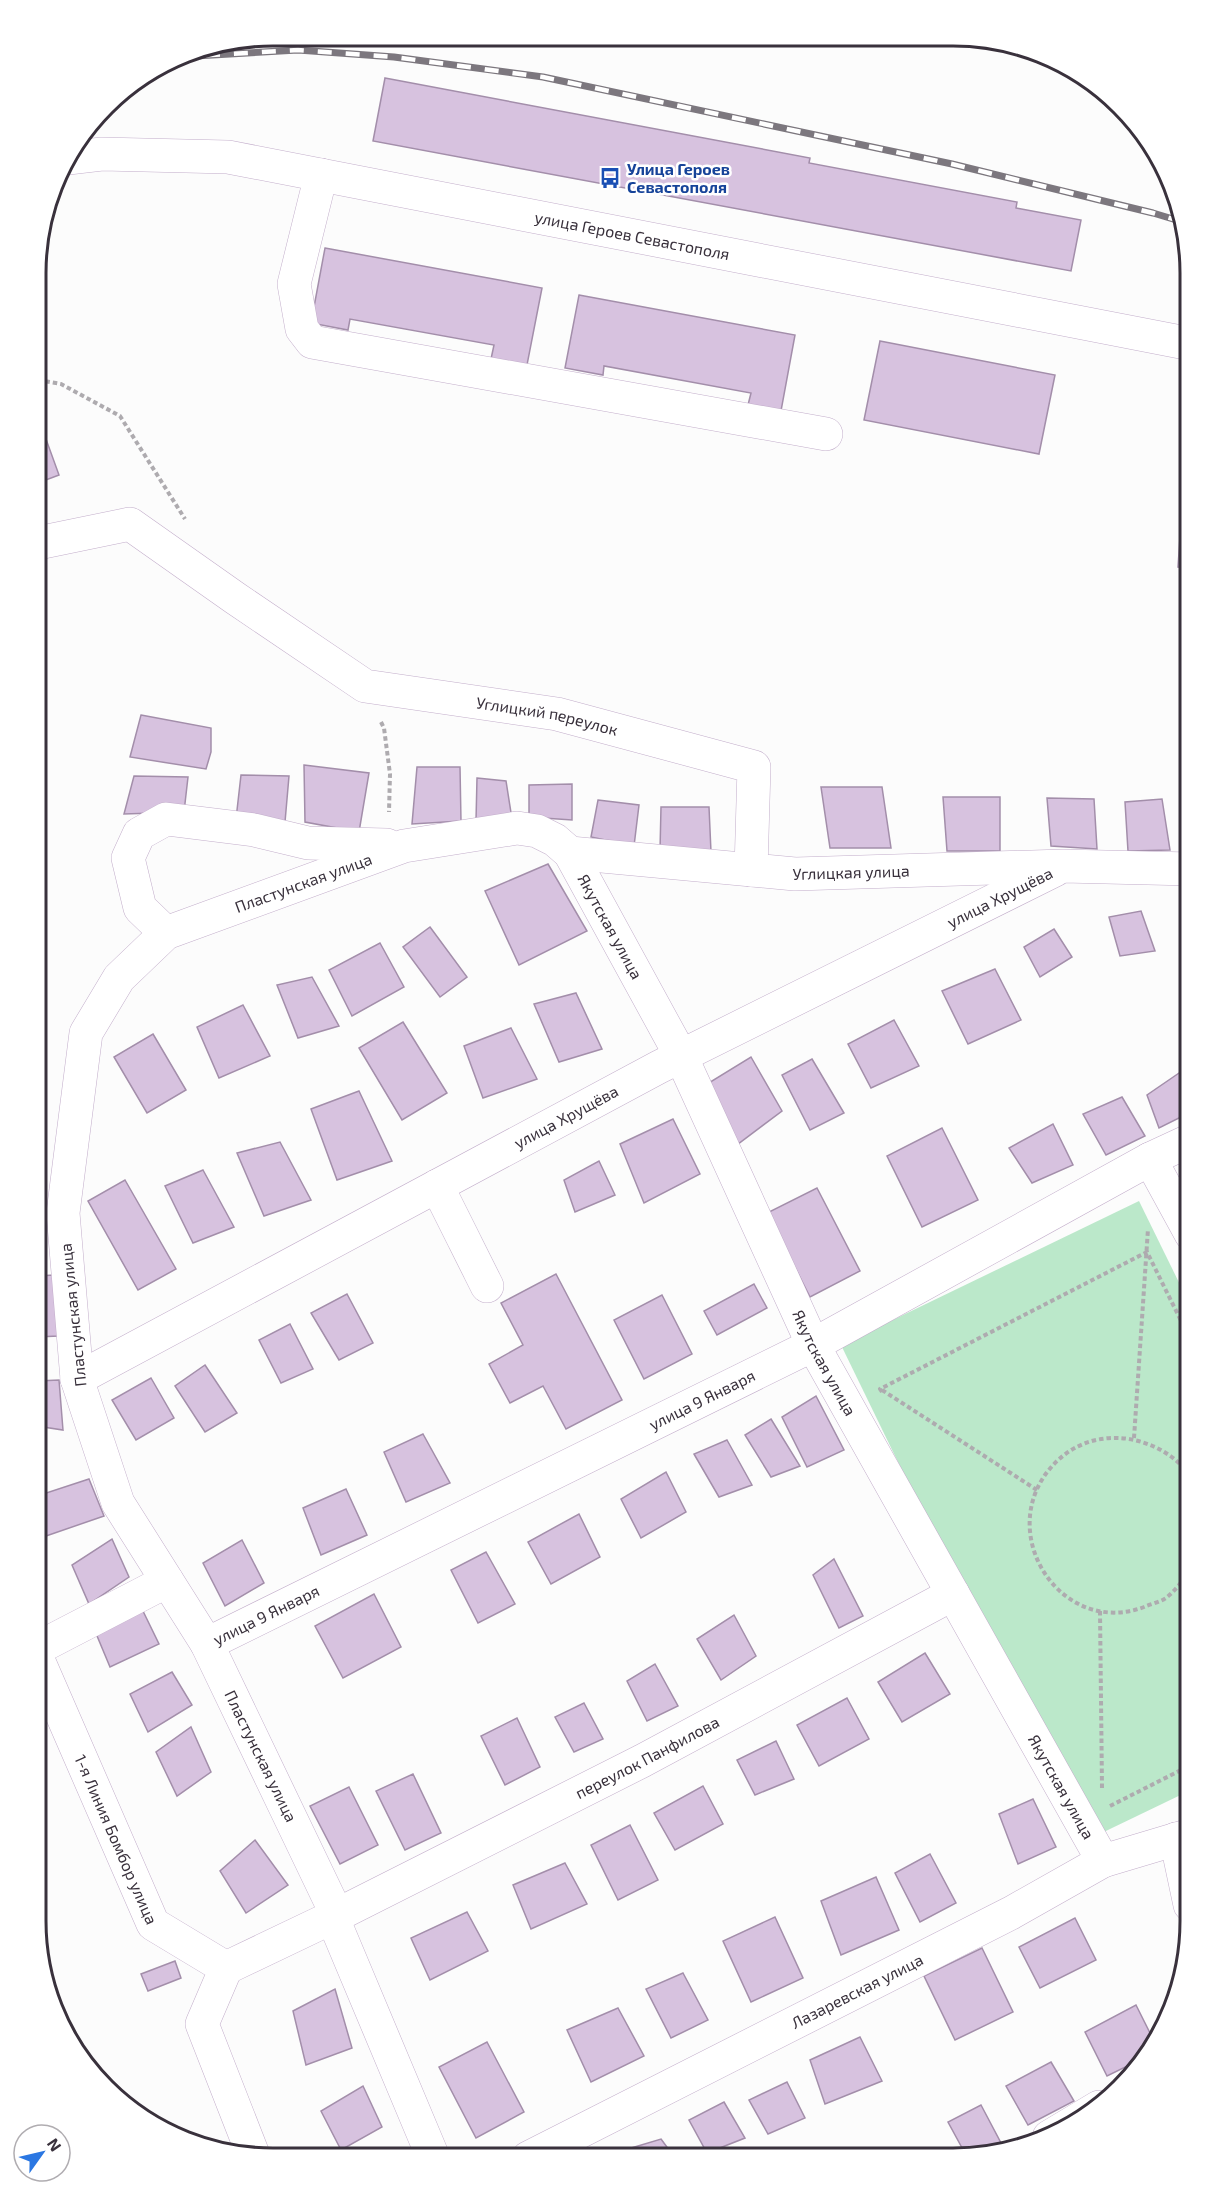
<svg xmlns="http://www.w3.org/2000/svg" width="1227" height="2195" font-family="'Exo 2',sans-serif">
  <style>
    .green { fill: #bbe8ca }
    .building { fill: #d7c2df; stroke: #a38eaa; stroke-width: 1.5 }
    .lines { fill: none; stroke-linecap: round; stroke-linejoin: round }
    .minor-casing { stroke: #c3aecb; stroke-width: 34 }
    .major-casing { stroke: #c3aecb; stroke-width: 34 }
    .path { stroke: #aeabaf; stroke-width: 4; stroke-dasharray: 4.5 3; stroke-linecap: butt }
    .minor { stroke: #fff; stroke-width: 33 }
    .major { stroke: #fff; stroke-width: 33 }
    .rail-casing { stroke: #7c777e; stroke-width: 7 }
    .rail { stroke: #fff; stroke-width: 4.5; stroke-dasharray: 14; stroke-linecap: butt }
    .labels { text-anchor: middle; stroke-width: 5; stroke-linejoin: round; paint-order: stroke }
    .transit-label { font-size: 16px; font-weight: bold; fill: #164399; stroke: #fff; text-anchor: start }
    .street-label { font-size: 16px; fill: #39313c; stroke: #fff }
    .rim { fill: none; stroke: #39313c; stroke-width: 3 }
  </style>
  <rect width="100%" height="100%" fill="#fcfcfc"/>
  <polygon class="green" points="1139,1201 1191,1307 1191,1790 1083,1842 841,1345"/>
  <g class="building">
    <polygon points="385,78 810,158 809,163 1017,202 1016,208 1081,220 1071,271 373,141"/>
    <polygon points="325,248 542,288 527,365 491,359 494,345 350,319 348,330 311,323"/>
    <polygon points="579,295 795,335 781,411 748,405 751,393 604,366 603,375 565,368"/>
    <polygon points="880,341 1055,375 1039,454 864,420"/>
    <polygon points="38,417 59,475 38,483"/>
    <polygon points="1183,493 1191,493 1191,568 1178,567"/>
    <polygon points="141,715 211,728 211,752 206,769 130,757"/>
    <polygon points="304,765 369,773 359,832 305,822"/>
    <polygon points="417,767 460,767 461,821 412,824"/>
    <polygon points="241,775 289,776 285,822 236,819"/>
    <polygon points="134,776 188,777 184,812 124,814"/>
    <polygon points="477,778 506,781 512,819 476,821"/>
    <polygon points="572,784 572,820 529,817 529,785"/>
    <polygon points="821,787 882,787 891,848 830,848"/>
    <polygon points="943,797 1000,797 1000,851 947,851"/>
    <polygon points="1047,798 1094,799 1097,849 1051,846"/>
    <polygon points="1162,799 1170,850 1128,851 1125,802"/>
    <polygon points="598,800 639,805 634,846 591,837"/>
    <polygon points="661,807 709,807 711,852 660,851"/>
    <polygon points="1186,815 1191,815 1191,850 1185,850"/>
    <polygon points="548,864 587,931 519,965 485,891"/>
    <polygon points="1141,911 1155,951 1120,956 1109,917"/>
    <polygon points="430,927 467,977 440,997 403,947"/>
    <polygon points="1054,929 1072,957 1040,977 1024,947"/>
    <polygon points="380,943 404,987 352,1016 329,970"/>
    <polygon points="995,969 1021,1020 968,1044 942,991"/>
    <polygon points="312,977 339,1026 298,1038 277,985"/>
    <polygon points="576,993 602,1049 559,1062 534,1004"/>
    <polygon points="243,1005 270,1056 219,1078 197,1027"/>
    <polygon points="894,1020 919,1066 871,1088 848,1044"/>
    <polygon points="403,1022 447,1093 402,1120 359,1048"/>
    <polygon points="511,1028 537,1079 483,1098 464,1046"/>
    <polygon points="153,1034 186,1090 147,1113 114,1057"/>
    <polygon points="751,1057 782,1111 738,1144 707,1084"/>
    <polygon points="812,1059 844,1113 810,1130 782,1075"/>
    <polygon points="1182,1071 1191,1087 1191,1112 1159,1128 1147,1095"/>
    <polygon points="359,1091 392,1161 337,1180 311,1109"/>
    <polygon points="1122,1097 1145,1136 1106,1155 1083,1114"/>
    <polygon points="673,1119 700,1174 644,1203 620,1144"/>
    <polygon points="1053,1124 1073,1165 1032,1183 1009,1148"/>
    <polygon points="942,1128 978,1200 922,1227 887,1156"/>
    <polygon points="280,1142 311,1200 264,1216 237,1153"/>
    <polygon points="599,1161 615,1195 575,1212 564,1180"/>
    <polygon points="203,1170 234,1227 193,1243 165,1186"/>
    <polygon points="125,1180 176,1269 138,1290 88,1201"/>
    <polygon points="817,1188 860,1271 810,1297 767,1213"/>
    <polygon points="37,1219 38,1219 46,1266 37,1267"/>
    <polygon points="556,1274 622,1400 566,1429 543,1386 510,1403 489,1364 523,1345 501,1303"/>
    <polygon points="54,1275 58,1336 37,1337 37,1276"/>
    <polygon points="754,1284 767,1308 717,1335 704,1311"/>
    <polygon points="347,1294 373,1343 339,1360 311,1313"/>
    <polygon points="662,1295 692,1354 644,1379 614,1320"/>
    <polygon points="290,1324 313,1369 281,1383 259,1340"/>
    <polygon points="205,1365 237,1413 205,1432 175,1386"/>
    <polygon points="151,1378 174,1418 136,1440 112,1400"/>
    <polygon points="59,1380 63,1430 37,1426 37,1381"/>
    <polygon points="816,1396 844,1450 807,1467 782,1417"/>
    <polygon points="771,1419 800,1466 771,1477 745,1435"/>
    <polygon points="423,1434 450,1483 406,1502 384,1452"/>
    <polygon points="727,1440 752,1485 719,1497 694,1454"/>
    <polygon points="666,1472 686,1512 641,1538 621,1499"/>
    <polygon points="89,1479 104,1516 46,1536 36,1506 37,1496"/>
    <polygon points="346,1489 367,1535 321,1555 303,1508"/>
    <polygon points="579,1514 600,1557 551,1584 528,1542"/>
    <polygon points="112,1539 129,1577 89,1604 72,1565"/>
    <polygon points="242,1540 264,1583 225,1606 203,1563"/>
    <polygon points="486,1552 515,1604 478,1623 451,1570"/>
    <polygon points="834,1559 863,1616 839,1628 813,1575"/>
    <polygon points="374,1594 401,1647 343,1678 315,1626"/>
    <polygon points="141,1607 159,1644 110,1667 95,1631"/>
    <polygon points="734,1615 756,1656 721,1680 697,1639"/>
    <polygon points="925,1653 950,1694 902,1722 878,1682"/>
    <polygon points="655,1664 678,1706 647,1721 627,1681"/>
    <polygon points="172,1672 192,1705 148,1732 130,1694"/>
    <polygon points="847,1698 869,1739 819,1766 797,1725"/>
    <polygon points="584,1703 603,1739 574,1752 555,1717"/>
    <polygon points="517,1718 540,1767 505,1785 481,1736"/>
    <polygon points="191,1727 211,1772 177,1796 156,1752"/>
    <polygon points="776,1741 794,1779 755,1795 737,1760"/>
    <polygon points="413,1774 441,1833 405,1850 376,1791"/>
    <polygon points="703,1786 723,1824 675,1850 654,1813"/>
    <polygon points="349,1787 378,1845 340,1864 310,1806"/>
    <polygon points="1033,1799 1056,1847 1018,1864 999,1814"/>
    <polygon points="630,1825 658,1880 618,1900 591,1845"/>
    <polygon points="255,1840 288,1885 246,1913 220,1871"/>
    <polygon points="930,1854 956,1903 920,1922 895,1873"/>
    <polygon points="565,1863 587,1904 531,1929 513,1885"/>
    <polygon points="876,1877 899,1930 841,1955 821,1901"/>
    <polygon points="467,1912 488,1951 430,1980 411,1938"/>
    <polygon points="775,1917 803,1978 751,2002 723,1941"/>
    <polygon points="1075,1918 1096,1960 1040,1988 1019,1947"/>
    <polygon points="982,1948 1013,2012 955,2040 924,1976"/>
    <polygon points="175,1961 181,1978 148,1991 141,1974"/>
    <polygon points="683,1973 708,2020 671,2038 646,1989"/>
    <polygon points="335,1989 352,2048 306,2065 293,2011"/>
    <polygon points="1136,2005 1155,2043 1148,2056 1107,2076 1085,2032"/>
    <polygon points="618,2008 644,2056 591,2082 567,2030"/>
    <polygon points="860,2037 882,2081 825,2104 810,2060"/>
    <polygon points="487,2042 524,2112 476,2138 439,2067"/>
    <polygon points="1051,2062 1074,2101 1028,2125 1006,2086"/>
    <polygon points="787,2082 805,2118 768,2134 749,2100"/>
    <polygon points="363,2086 382,2127 341,2150 321,2111"/>
    <polygon points="724,2102 745,2138 707,2153 689,2120"/>
    <polygon points="981,2105 1001,2143 977,2155 967,2157 948,2122"/>
    <polygon points="661,2139 675,2158 634,2158 628,2149"/>
  </g>
  <g class="lines">
    <defs>
      <g id="minor">
        <polyline points="321,175 294,284 302,329 312,342 826,434"/>
        <path id="s1" d="M 38,543 L 130,524 L 235,598 L 365,686 L 557,714 L 754,767 L 751,870"/>
        <path id="s2" d="M 570,853 L 681,1056 L 813,1345 L 1103,1861"/>
        <polyline points="166,933 140,908 128,858 139,834 166,819 254,830 308,843 387,845"/>
        <polyline points="1150,1159 1191,1234"/>
        <polyline points="437,1186 487,1286"/>
        <path id="s3" d="M 77,1379 L 659,1067 L 1055,870"/>
        <path id="s4" d="M 207,1644 L 813,1345 L 1150,1159 L 1191,1140"/>
        <polyline points="36,1649 167,1581"/>
        <path id="s5" d="M 36,1655 L 153,1924 L 226,1968 L 202,2024 L 254,2157"/>
        <polyline points="1176,1839 1190,1905"/>
        <path id="s6" d="M 226,1968 L 337,1915 L 642,1761 L 953,1594"/>
        <polyline points="1049,2137 1099,2107"/>
        <path id="s7" d="M 433,2157 L 334,1921 L 337,1915 L 207,1644 L 118,1503 L 77,1379 L 63,1213 L 86,1033 L 119,978 L 166,933 L 404,846 L 517,828 L 537,831 L 555,840 L 570,853 L 795,874 L 1063,866 L 1191,869"/>
        <path id="s8" d="M 528,2158 L 1011,1913 L 1103,1861 L 1190,1835"/>
      </g>
      <g id="major">
        <path id="s9" d="M 68,158 L 102,154 L 228,157 L 1191,344"/>
      </g>
    </defs>
    <use href="#minor" class="minor-casing"/>
    <use href="#major" class="major-casing"/>
    <g class="path">
      <polyline points="38,380 61,384 120,416 185,519"/>
      <polyline points="381,722 384,728 390,774 389,812"/>
      <polyline points="882,1390 1037,1490"/>
      <polyline points="882,1392 880,1389 1147,1252 1191,1341"/>
      <polyline points="1134,1438 1148,1229"/>
      <path d="M 1191,1571 C 1183,1580 1175,1591 1166,1598 C 1160,1602 1151,1604 1144,1607 C 1059,1639 989,1527 1057,1461 C 1074,1445 1095,1437 1119,1438 C 1145,1439 1178,1454 1191,1479"/>
      <polyline points="1100,1611 1102,1788"/>
      <polyline points="1110,1806 1191,1765"/>
    </g>
    <use href="#minor" class="minor"/>
    <use href="#major" class="major"/>
    <defs>
      <polyline id="rail" points="178,57 298,50 394,57 543,77 952,164 1153,213 1183,222"/>
    </defs>
    <use href="#rail" class="rail-casing"/>
    <use href="#rail" class="rail"/>
  </g>
  <defs>
    <symbol id="bus-bare" viewBox="-9 -9 18 18"><path d="M-5-6H5V4H4V6H2V4H-2V6H-4V4H-5ZM-3.5-4V0h7V-4ZM-3.5 1.2v1.5H-2V1.2ZM2 1.2v1.5H3.5V1.2Z" fill="#1a4fb4" stroke="#fff" stroke-width="2.5" paint-order="stroke"/></symbol>
  </defs>
  <g fill-rule="evenodd">
    <use href="#bus-bare" x="595" y="163" width="30" height="30"/>
  </g>
  <g class="labels">
    <g class="transit-label">
      <text x="627" y="175">Улица Героев<tspan x="627" dy="18">Севастополя</tspan></text>
    </g>
    <g class="street-label">
      <text dy="6" stroke="none"><textPath href="#s9" startOffset="572">улица Героев Севастополя</textPath></text>
      <text dy="6" stroke="none"><textPath href="#s1" startOffset="564">Углицкий переулок</textPath></text>
      <text dy="6" stroke="none"><textPath href="#s7" startOffset="2048">Углицкая улица</textPath></text>
      <text dy="6" stroke="none"><textPath href="#s7" startOffset="1484">Пластунская улица</textPath></text>
      <text dy="6" stroke="none"><textPath href="#s3" startOffset="1041">улица Хрущёва</textPath></text>
      <text dy="6" stroke="none"><textPath href="#s2" startOffset="84">Якутская улица</textPath></text>
      <text dy="6" stroke="none"><textPath href="#s3" startOffset="555">улица Хрущёва</textPath></text>
      <text transform="translate(73 1315) rotate(-96)" y="6">Пластунская улица</text>
      <text dy="6" stroke="none"><textPath href="#s2" startOffset="570">Якутская улица</textPath></text>
      <text dy="6" stroke="none"><textPath href="#s4" startOffset="552">улица 9 Января</textPath></text>
      <text dy="6" stroke="none"><textPath href="#s4" startOffset="66">улица 9 Января</textPath></text>
      <text transform="translate(261 1756) rotate(64)" y="6">Пластунская улица</text>
      <text dy="6" stroke="none"><textPath href="#s6" startOffset="471">переулок Панфилова</textPath></text>
      <text dy="6" stroke="none"><textPath href="#s2" startOffset="1056">Якутская улица</textPath></text>
      <text dy="6" stroke="none"><textPath href="#s5" startOffset="201">1-я Линия Бомбор улица</textPath></text>
      <text dy="6" stroke="none"><textPath href="#s8" startOffset="369">Лазаревская улица</textPath></text>
    </g>
  </g>
  <path d="M0 0H1227V2195H0ZM273 46H953A227 227 0 0 1 1180 273V1921A227 227 0 0 1 953 2148H273A227 227 0 0 1 46 1921V273A227 227 0 0 1 273 46Z" fill="#fff" fill-rule="evenodd"/>
  <path class="rim" d="M273 46H953A227 227 0 0 1 1180 273V1921A227 227 0 0 1 953 2148H273A227 227 0 0 1 46 1921V273A227 227 0 0 1 273 46Z"/>
  <g transform="translate(42 2153) rotate(56)"><circle r="28" fill="#ffffff" stroke="#b0adb1" stroke-width="1.5"/>
  <path d="M0-4.5L10 22L0 15L-10 22Z" fill="#2b77e2"/>
  <text y="-9" font-size="16" font-weight="bold" text-anchor="middle" fill="#39313c">N</text>
  </g>
</svg>
